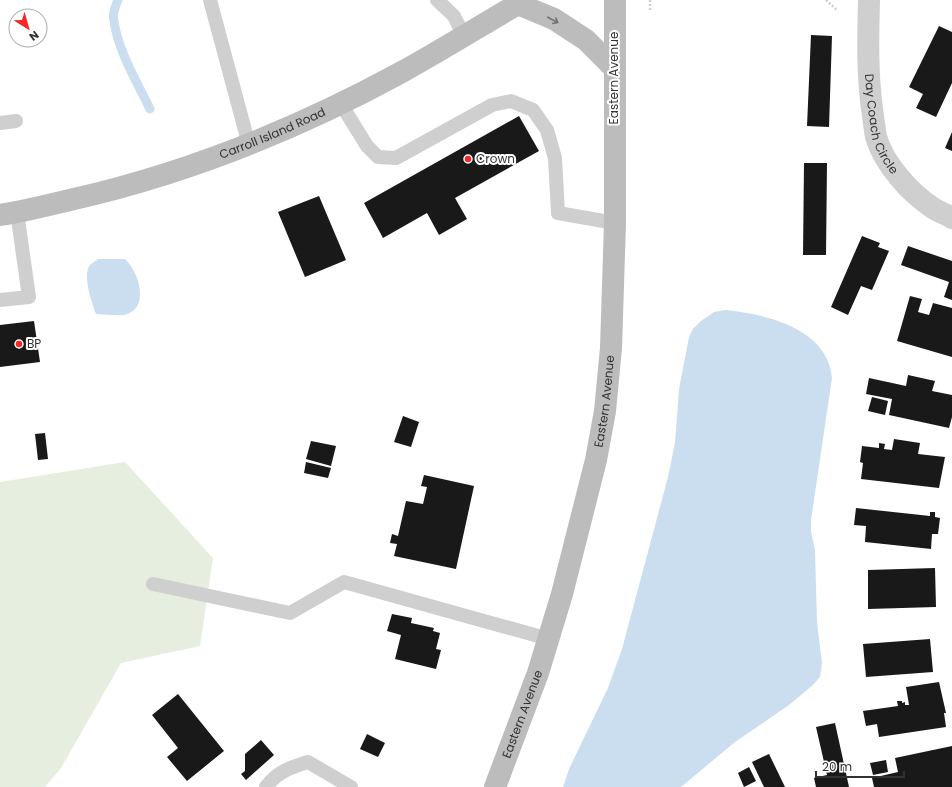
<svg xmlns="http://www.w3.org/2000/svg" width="952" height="787" font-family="Poppins,sans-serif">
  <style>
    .green { fill: #e6efdf }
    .water { fill: #cadef0 }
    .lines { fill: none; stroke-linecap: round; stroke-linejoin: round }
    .stream { stroke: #cadef0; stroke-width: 9 }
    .building { fill: #191919 }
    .path { stroke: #cfcfcf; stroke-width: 2.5; stroke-dasharray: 2 2; stroke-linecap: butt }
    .lane { stroke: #cfcfcf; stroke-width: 14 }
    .street { stroke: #cfcfcf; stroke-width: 22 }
    .secondary { stroke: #bcbcbc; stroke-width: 22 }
    .oneway { stroke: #707070 }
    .poi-dot { fill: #f62726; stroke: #fff; stroke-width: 1.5 }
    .labels { text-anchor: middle; stroke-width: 4; stroke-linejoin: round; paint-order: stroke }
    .street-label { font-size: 12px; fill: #323232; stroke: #fff }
    .poi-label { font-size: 12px; fill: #323232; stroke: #fff; text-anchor: start }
  </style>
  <rect width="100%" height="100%" fill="#fff"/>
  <polygon class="green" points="125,462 213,558 200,646 121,663 61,768 45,787 0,787 0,482"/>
  <g class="water">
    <path d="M 98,259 L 125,259 C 139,272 151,309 124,315 C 115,316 104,314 96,314 C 92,303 82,275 90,265 C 92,263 96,261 98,259 Z"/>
    <path d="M 725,310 C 765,314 828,328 832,378 L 811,520 L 811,532 L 815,550 L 817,622 L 822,663 L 820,677 L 813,685 L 789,705 L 735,742 L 681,787 L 563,787 L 569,769 L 608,688 L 622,649 L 668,477 L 675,443 L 679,389 L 689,337 L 693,329 L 701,321 L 714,312 Z"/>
  </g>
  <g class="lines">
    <path class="stream" d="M 118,0 C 115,7 112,14 114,21 C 118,51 137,82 150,109"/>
  </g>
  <g class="building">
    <polygon points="939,26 952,32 952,83 936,117 916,108 923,94 909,87"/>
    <polygon points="811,35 832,36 829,127 807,126"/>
    <polygon points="519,116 539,151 455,198 467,219 439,235 427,213 383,238 364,203"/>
    <polygon points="952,132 952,151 945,148"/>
    <polygon points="804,163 827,163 826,255 803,255"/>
    <polygon points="319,196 346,260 305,277 278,212"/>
    <polygon points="862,236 880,243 878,247 889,251 872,290 861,286 848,315 831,307"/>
    <polygon points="908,246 952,261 952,300 944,297 949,282 901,265"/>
    <polygon points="910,296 922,299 918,312 929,315 933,303 952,308 952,357 897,341"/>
    <polygon points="34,321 40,362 0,367 0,325"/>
    <polygon points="908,375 935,381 932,391 952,395 952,417 949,428 889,415 892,399 866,394 869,378 906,386"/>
    <polygon points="872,397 888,401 885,415 868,411"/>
    <polygon points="403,416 419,422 411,447 394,442"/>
    <polygon points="45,433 48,459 38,460 35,434"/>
    <polygon points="894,439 920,443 918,454 945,457 939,488 861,479 863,463 860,462 862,446 879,448 879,443 885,444 884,449 892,450"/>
    <polygon points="311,441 336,446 331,466 306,459"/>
    <polygon points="306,462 331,468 328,478 304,473"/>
    <polygon points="424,475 474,486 456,569 394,556 397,544 390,543 392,534 398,536 406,501 423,504 427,487 421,486"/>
    <polygon points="856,508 930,516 930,512 935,512 935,517 940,518 938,534 932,534 931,549 865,542 866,526 854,525"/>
    <polygon points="935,568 936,607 868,609 868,570"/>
    <polygon points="392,614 412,618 411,623 434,628 433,631 440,633 436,649 441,650 436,669 395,659 401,635 387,631"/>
    <polygon points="930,639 933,672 866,677 863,644"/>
    <polygon points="939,682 946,713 944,713 946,727 879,737 877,724 866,726 863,711 898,706 897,701 902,701 902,703 905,702 905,705 909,705 906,687"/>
    <polygon points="178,694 224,751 187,781 167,757 178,748 152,715"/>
    <polygon points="835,723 849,787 816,787 814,778 827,775 816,727"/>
    <polygon points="367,734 385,743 378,757 360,749"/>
    <polygon points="261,740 274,755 246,780 241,774 245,771 245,754"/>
    <polygon points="952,746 952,787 874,787 872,778 898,772 895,758"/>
    <polygon points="769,754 785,787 764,787 752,762"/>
    <polygon points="886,760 888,772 873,775 870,763"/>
    <polygon points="749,767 756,781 744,787 738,773"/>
  </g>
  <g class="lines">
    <g class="path">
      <polyline points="650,0 650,10"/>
      <polyline points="826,0 838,11"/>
    </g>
    <g class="lane">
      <polyline points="210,0 249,145"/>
      <polyline points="437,0 454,16 464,36"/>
      <polyline points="341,104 367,146 378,157 396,158 492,105 511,101 533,110 547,130 555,158 558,213 615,223"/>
      <polyline points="0,123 16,121"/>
      <polyline points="0,300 29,297 17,212"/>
      <polyline points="153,584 290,613 344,582 549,639"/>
      <path d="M 266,787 C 277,772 291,767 308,762 L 351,787"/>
    </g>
    <path class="street" id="s1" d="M 869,0 C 868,39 867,77 873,116 C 874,123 875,131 876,137 C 884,164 910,193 933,208 C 939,212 946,214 952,218"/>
    <g class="secondary">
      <polyline points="518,4 554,19 586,40 614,68"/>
      <path id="s2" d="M 0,215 C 25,211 49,205 74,199 C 188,173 297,129 400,73 C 442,50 483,24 525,0"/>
      <path id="s3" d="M 495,787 L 538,673 L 562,594 L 596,460 L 605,411 L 611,348 L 615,223 L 615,0"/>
    </g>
  </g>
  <defs><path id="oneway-shaft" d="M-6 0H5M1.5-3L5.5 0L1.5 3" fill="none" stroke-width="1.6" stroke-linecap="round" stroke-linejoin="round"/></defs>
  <use class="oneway" href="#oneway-shaft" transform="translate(553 20) rotate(28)"/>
  <g class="poi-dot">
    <circle cx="468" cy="159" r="4"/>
    <circle cx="19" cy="344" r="4"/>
  </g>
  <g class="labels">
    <g class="street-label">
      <text transform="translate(614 78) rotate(-90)" y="4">Eastern Avenue</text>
      <text dy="4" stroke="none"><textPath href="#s1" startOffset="126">Day Coach Circle</textPath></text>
      <text dy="4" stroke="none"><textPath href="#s2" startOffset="285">Carroll Island Road</textPath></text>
      <text dy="4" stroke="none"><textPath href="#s3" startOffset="402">Eastern Avenue</textPath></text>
      <text dy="4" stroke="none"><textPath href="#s3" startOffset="78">Eastern Avenue</textPath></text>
    </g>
    <g class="poi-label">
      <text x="476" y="163">Crown</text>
      <text x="27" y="348">BP</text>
    </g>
  </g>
  <g transform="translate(28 28) rotate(143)"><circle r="19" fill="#ffffff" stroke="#adadad"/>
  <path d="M0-3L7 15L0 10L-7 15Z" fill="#f62726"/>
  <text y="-6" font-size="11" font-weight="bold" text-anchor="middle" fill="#323232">N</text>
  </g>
  <path d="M816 771v6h88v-6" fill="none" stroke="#323232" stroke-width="2"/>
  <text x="822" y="771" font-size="12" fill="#323232" stroke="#ffffff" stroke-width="3" paint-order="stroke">20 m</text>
</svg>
